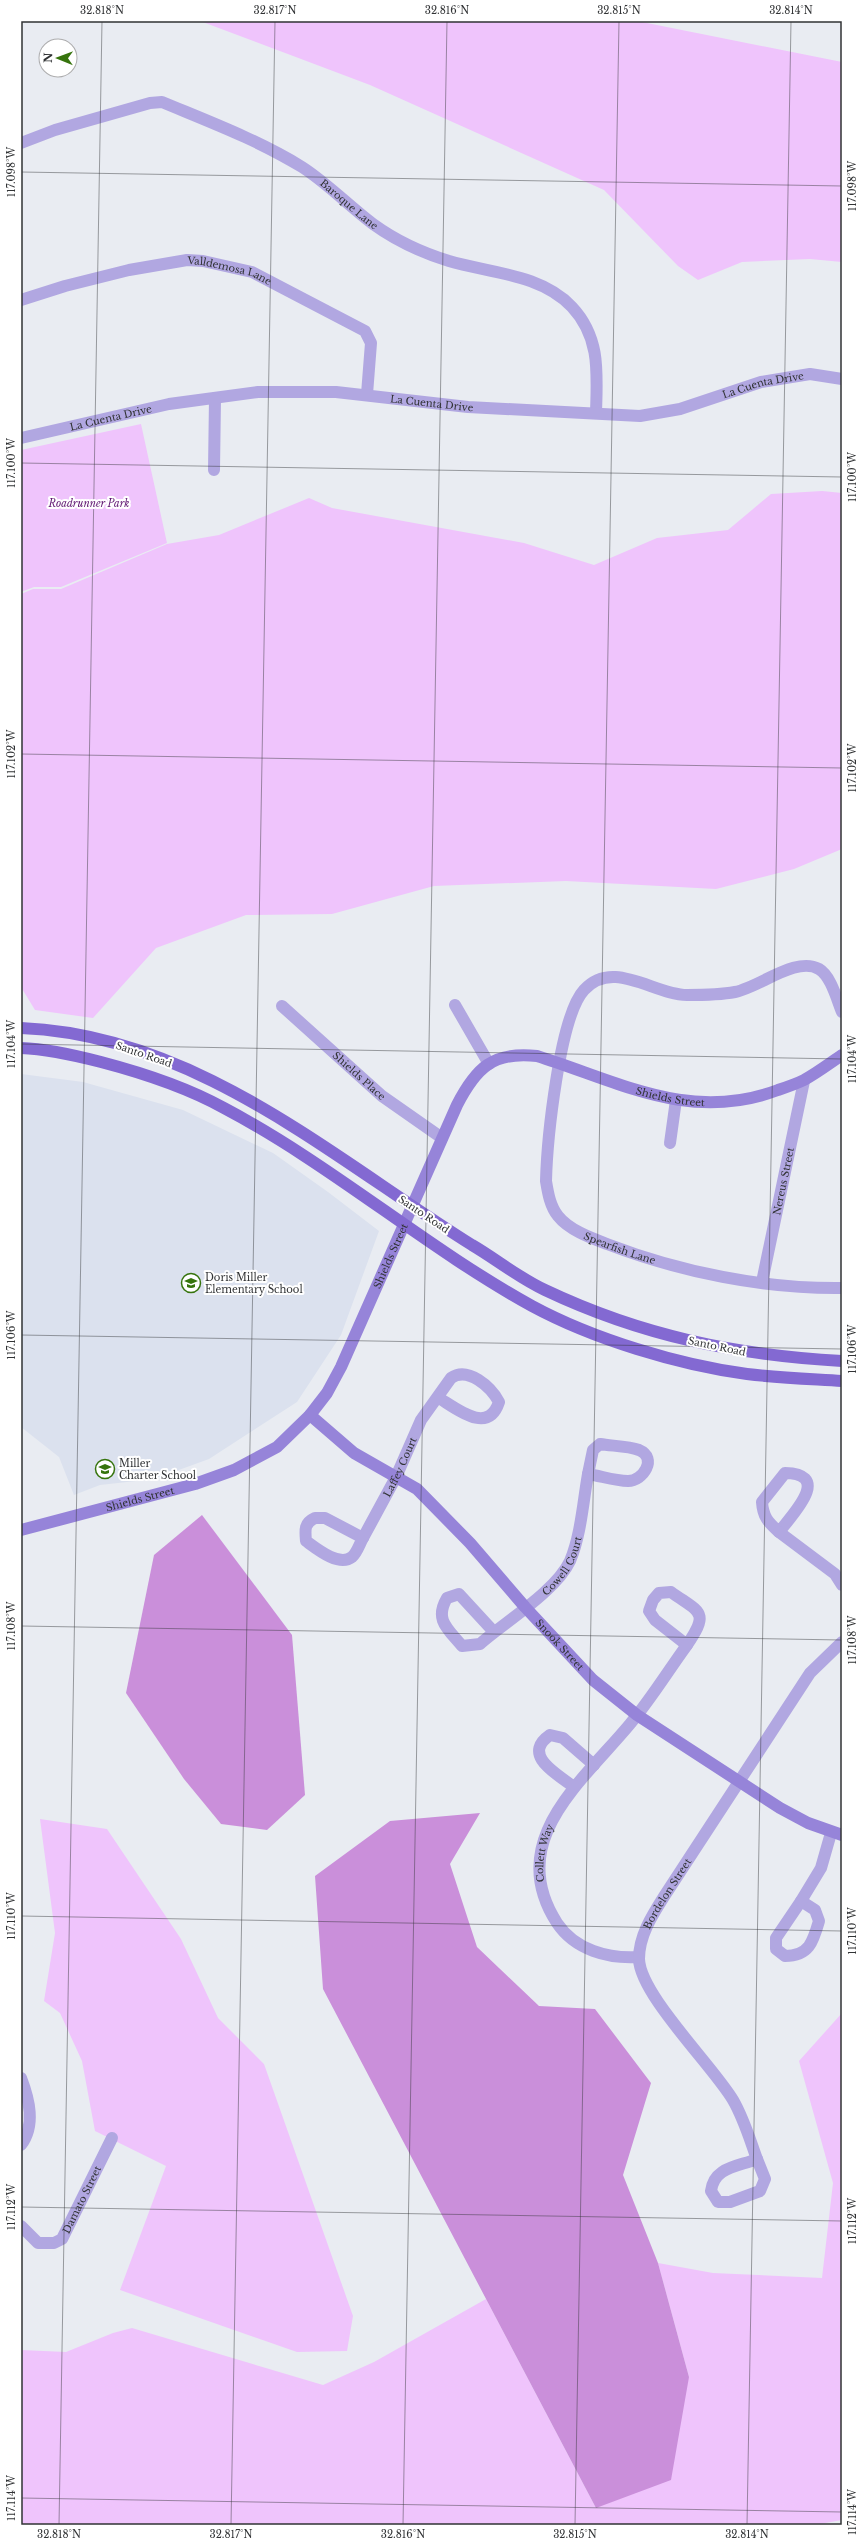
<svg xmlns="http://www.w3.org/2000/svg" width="863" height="2546" font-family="'Libre Baskerville',serif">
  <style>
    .built { fill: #dbe1ee }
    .green { fill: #efc4fc }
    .forest { fill: #ca8fda }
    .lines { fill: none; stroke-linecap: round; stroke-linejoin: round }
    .street { stroke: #b1a7e1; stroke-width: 12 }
    .secondary { stroke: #9684d9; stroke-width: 12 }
    .primary { stroke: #8369d2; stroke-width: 12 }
    .ticks { fill: none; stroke: #313335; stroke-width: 1; stroke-opacity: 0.45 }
    .labels { text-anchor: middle; stroke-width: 4; stroke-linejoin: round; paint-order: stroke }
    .street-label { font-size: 10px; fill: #313335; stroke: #fff }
    .park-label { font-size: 10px; font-style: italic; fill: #601772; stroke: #fff }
    .poi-label { font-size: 10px; fill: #313335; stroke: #fff; text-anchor: start }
    .neatline { fill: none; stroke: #313335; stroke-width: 1.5 }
    .ticks-label { font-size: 10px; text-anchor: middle; fill: #313335 }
  </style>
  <rect width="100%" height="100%" fill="#e9ecf2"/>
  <polygon class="built" points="21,1074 83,1082 183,1110 273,1153 328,1192 379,1231 341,1335 297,1402 209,1459 154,1479 100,1485 74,1495 59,1457 21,1427"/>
  <g class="green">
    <polygon points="200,21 637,21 842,62 842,262 810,259 742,262 698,280 678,266 604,190 370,85"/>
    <polygon points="141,424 167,543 61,587 34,587 21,592 21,450"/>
    <polygon points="822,491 842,493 842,849 794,869 716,889 566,881 434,886 332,914 246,915 156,948 93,1018 35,1010 21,987 21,594 33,589 61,589 167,544 219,535 309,498 332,508 524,543 594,565 657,538 728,530 771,494"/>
    <polygon points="40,1819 107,1829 181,1939 218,2018 264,2064 353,2316 347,2351 297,2352 120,2290 166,2166 95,2131 82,2061 60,2013 44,2001 55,1933"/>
    <polygon points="842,2013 842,2520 814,2525 21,2525 21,2350 66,2352 113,2333 132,2328 323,2385 374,2362 486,2299 596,2508 689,2377 658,2263 713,2273 822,2278 833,2183 799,2061"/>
  </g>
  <g class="forest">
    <polygon points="202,1515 292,1635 305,1795 267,1830 221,1824 184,1779 126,1693 154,1555"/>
    <polygon points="480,1813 450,1864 477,1947 539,2006 595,2009 651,2083 623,2175 658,2263 689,2377 671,2480 596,2508 323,1989 315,1876 390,1821"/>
  </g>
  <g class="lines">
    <g class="street">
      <path id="s1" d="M 21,143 L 55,130 L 150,103 L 162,102 C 210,122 258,140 302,167 C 327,183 349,206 373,224 C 395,240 423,253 449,261 C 490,273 541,274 572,307 C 601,338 597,374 596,413"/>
      <path id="s2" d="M 21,300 L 65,286 L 129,270 L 187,260 L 203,261 L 252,272 L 365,331 L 371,343 L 367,394"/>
      <path id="s3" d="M 21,438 L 169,404 L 258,392 L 336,392 L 468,407 L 640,416 L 680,409 L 761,382 L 810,374 L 842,379"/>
      <polyline points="214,470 215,398"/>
      <polyline points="455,1005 489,1064"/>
      <path id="s4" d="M 282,1006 L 382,1096 L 442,1138"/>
      <path id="s5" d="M 842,1012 C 837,1000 831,976 819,969 C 796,956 760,987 735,992 C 719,995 703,995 687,995 C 654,995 613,958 584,990 C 559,1017 547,1143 546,1181 C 548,1193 550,1206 558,1216 C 569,1230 591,1238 607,1244 C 680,1272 764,1289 842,1288"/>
      <polyline points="670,1143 676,1100"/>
      <path id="s6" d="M 762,1282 L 804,1081"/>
      <path d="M 600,1444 C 612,1446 628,1446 639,1450 C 658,1458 643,1481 628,1481 C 615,1481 601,1476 588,1474 L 593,1450 Z"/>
      <path d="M 785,1473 C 833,1474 792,1515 779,1532 C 768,1522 763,1517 762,1502 Z"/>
      <path d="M 315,1518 L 325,1518 L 363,1538 C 360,1543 357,1553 352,1557 C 339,1567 317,1549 306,1541 C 305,1530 304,1523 315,1518 Z"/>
      <polyline points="779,1532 835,1574 842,1585"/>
      <path id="s7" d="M 363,1538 L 396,1477 L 421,1420 L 451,1378 C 468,1366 491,1387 499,1402 C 488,1435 457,1409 439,1398"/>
      <path d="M 671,1592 C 700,1613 710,1611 687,1645 L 655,1620 L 649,1611 L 653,1600 L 659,1593 Z"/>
      <path id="s8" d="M 494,1632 L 459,1594 L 447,1598 C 434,1620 448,1629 462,1646 L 480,1644 C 505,1622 556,1591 570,1561 C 581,1535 583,1502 588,1474"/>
      <path d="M 574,1787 C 557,1774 521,1755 550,1735 L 563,1738 L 594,1765"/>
      <path d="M 801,1901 L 815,1910 L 819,1921 C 813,1942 809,1956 785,1956 L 776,1949 L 776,1938 Z"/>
      <polyline points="801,1901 821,1868 831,1833"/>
      <path id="s9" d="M 639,1957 C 608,1959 575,1950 557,1923 C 504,1841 582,1782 630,1724 C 651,1699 668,1671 687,1645"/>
      <path d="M 21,2078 C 29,2099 36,2125 21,2145"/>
      <path id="s10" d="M 757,2159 C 750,2140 744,2119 733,2100 C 713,2066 640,1995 639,1959 C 639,1935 653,1914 665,1895 L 810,1673 L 842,1642"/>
      <path d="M 757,2159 L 765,2179 L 760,2191 L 730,2202 L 718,2202 L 711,2191 C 714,2167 737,2167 757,2159 Z"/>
      <path id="s11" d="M 21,2226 L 38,2243 L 54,2243 L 62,2239 L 112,2138"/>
    </g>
    <g class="secondary">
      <path id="s12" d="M 310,1415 L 354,1453 L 417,1489 L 470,1543 L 525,1607 L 593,1680 L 637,1715 L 780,1808 L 808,1823 L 842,1835"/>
      <path id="s13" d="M 21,1530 L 195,1484 L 234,1470 L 277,1447 L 310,1415 L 327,1393 L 341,1367 L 457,1105 C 476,1068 493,1051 537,1056 C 620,1082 690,1123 778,1090 C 787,1087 796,1084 804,1080 C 817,1073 830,1063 842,1055"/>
    </g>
    <g class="primary">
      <path d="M 21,1028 C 196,1035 331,1157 472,1245 C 496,1259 519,1278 545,1290 C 642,1336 736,1355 842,1361"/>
      <path d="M 21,1048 C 48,1049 74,1055 101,1062 C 143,1073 186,1087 224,1108 C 332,1165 425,1247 532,1306 C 593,1339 679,1365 747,1374 C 779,1378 811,1379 842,1381"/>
    </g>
  </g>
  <path class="ticks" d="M 21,172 L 842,186M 21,463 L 842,477M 21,754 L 842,768M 21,1044 L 842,1059M 21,1335 L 842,1349M 21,1626 L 842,1640M 21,1916 L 842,1931M 21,2207 L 842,2221M 21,2498 L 842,2512M 59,2525 L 102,21M 231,2525 L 275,21M 403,2525 L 447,21M 575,2525 L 619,21M 747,2525 L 791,21"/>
  <defs>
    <symbol id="school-ring" viewBox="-11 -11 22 22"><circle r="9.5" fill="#fff" stroke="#36740d" stroke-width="1.5"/><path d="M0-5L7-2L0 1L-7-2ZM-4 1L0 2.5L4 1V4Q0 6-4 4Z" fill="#36740d"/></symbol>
  </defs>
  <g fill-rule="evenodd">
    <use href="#school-ring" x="180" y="1272" width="22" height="22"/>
    <use href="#school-ring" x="94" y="1458" width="22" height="22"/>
  </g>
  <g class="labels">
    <g class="street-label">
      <text dy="4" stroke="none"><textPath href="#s1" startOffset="362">Baroque Lane</textPath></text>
      <text dy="4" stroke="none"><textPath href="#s2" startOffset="215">Valldemosa Lane</textPath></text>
      <text dy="4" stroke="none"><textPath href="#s3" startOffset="752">La Cuenta Drive</textPath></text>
      <text dy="4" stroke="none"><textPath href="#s3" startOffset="416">La Cuenta Drive</textPath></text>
      <text dy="4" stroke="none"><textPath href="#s3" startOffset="92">La Cuenta Drive</textPath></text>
      <text transform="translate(144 1054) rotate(19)" y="4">Santo Road</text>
      <text dy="4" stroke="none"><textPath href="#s4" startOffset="104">Shields Place</textPath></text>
      <text dy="4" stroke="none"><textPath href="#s13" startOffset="902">Shields Street</textPath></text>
      <text dy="4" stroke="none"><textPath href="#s6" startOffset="103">Nereus Street</textPath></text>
      <text transform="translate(424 1214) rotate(34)" y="4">Santo Road</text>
      <text dy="4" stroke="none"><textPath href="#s5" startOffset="601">Spearfish Lane</textPath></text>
      <text dy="4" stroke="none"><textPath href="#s13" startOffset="495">Shields Street</textPath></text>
      <text transform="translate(717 1346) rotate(12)" y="4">Santo Road</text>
      <text dy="4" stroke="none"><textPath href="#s7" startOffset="80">Laffey Court</textPath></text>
      <text dy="4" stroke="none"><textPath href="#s13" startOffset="123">Shields Street</textPath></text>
      <text dy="4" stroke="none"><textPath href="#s8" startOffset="253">Cowell Court</textPath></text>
      <text dy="4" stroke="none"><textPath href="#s12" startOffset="342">Snook Street</textPath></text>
      <text dy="4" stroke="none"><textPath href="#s9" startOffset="167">Collett Way</textPath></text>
      <text dy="4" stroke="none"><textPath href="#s10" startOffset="307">Bordelon Street</textPath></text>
      <text dy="4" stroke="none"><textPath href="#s11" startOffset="93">Damato Street</textPath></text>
    </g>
    <g class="park-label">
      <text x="89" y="507">Roadrunner Park</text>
    </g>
    <g class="poi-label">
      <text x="205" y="1281">Doris Miller<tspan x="205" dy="12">Elementary School</tspan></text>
      <text x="119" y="1467">Miller<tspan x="119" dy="12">Charter School</tspan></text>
    </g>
  </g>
  <rect width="863" height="2546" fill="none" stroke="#ffffff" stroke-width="44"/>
  <g transform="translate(58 58) rotate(271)"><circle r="19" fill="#ffffff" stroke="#adadae"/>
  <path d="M0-3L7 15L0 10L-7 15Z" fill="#36740d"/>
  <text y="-6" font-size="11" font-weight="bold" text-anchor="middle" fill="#313335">N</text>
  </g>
  <rect x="22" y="22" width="819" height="2502" class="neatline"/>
  <g class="ticks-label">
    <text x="102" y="14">32.818°N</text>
    <text x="275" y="14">32.817°N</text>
    <text x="447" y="14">32.816°N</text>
    <text x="619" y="14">32.815°N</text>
    <text x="791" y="14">32.814°N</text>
    <text transform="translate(11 172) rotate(-90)" y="4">117.098°W</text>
    <text transform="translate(852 186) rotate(-90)" y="4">117.098°W</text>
    <text transform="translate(11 463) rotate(-90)" y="4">117.100°W</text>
    <text transform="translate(852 477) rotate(-90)" y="4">117.100°W</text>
    <text transform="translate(11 754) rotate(-90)" y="4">117.102°W</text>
    <text transform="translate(852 768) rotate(-90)" y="4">117.102°W</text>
    <text transform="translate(11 1044) rotate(-90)" y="4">117.104°W</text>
    <text transform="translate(852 1059) rotate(-90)" y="4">117.104°W</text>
    <text transform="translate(11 1335) rotate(-90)" y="4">117.106°W</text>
    <text transform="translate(852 1349) rotate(-90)" y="4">117.106°W</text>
    <text transform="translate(11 1626) rotate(-90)" y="4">117.108°W</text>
    <text transform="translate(852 1640) rotate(-90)" y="4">117.108°W</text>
    <text transform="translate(11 1916) rotate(-90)" y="4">117.110°W</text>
    <text transform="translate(852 1931) rotate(-90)" y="4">117.110°W</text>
    <text transform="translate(11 2207) rotate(-90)" y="4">117.112°W</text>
    <text transform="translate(852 2221) rotate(-90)" y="4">117.112°W</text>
    <text transform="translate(11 2498) rotate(-90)" y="4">117.114°W</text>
    <text transform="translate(852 2512) rotate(-90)" y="4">117.114°W</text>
    <text x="59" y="2538">32.818°N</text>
    <text x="231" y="2538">32.817°N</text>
    <text x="403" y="2538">32.816°N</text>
    <text x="575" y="2538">32.815°N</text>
    <text x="747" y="2538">32.814°N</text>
  </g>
</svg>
